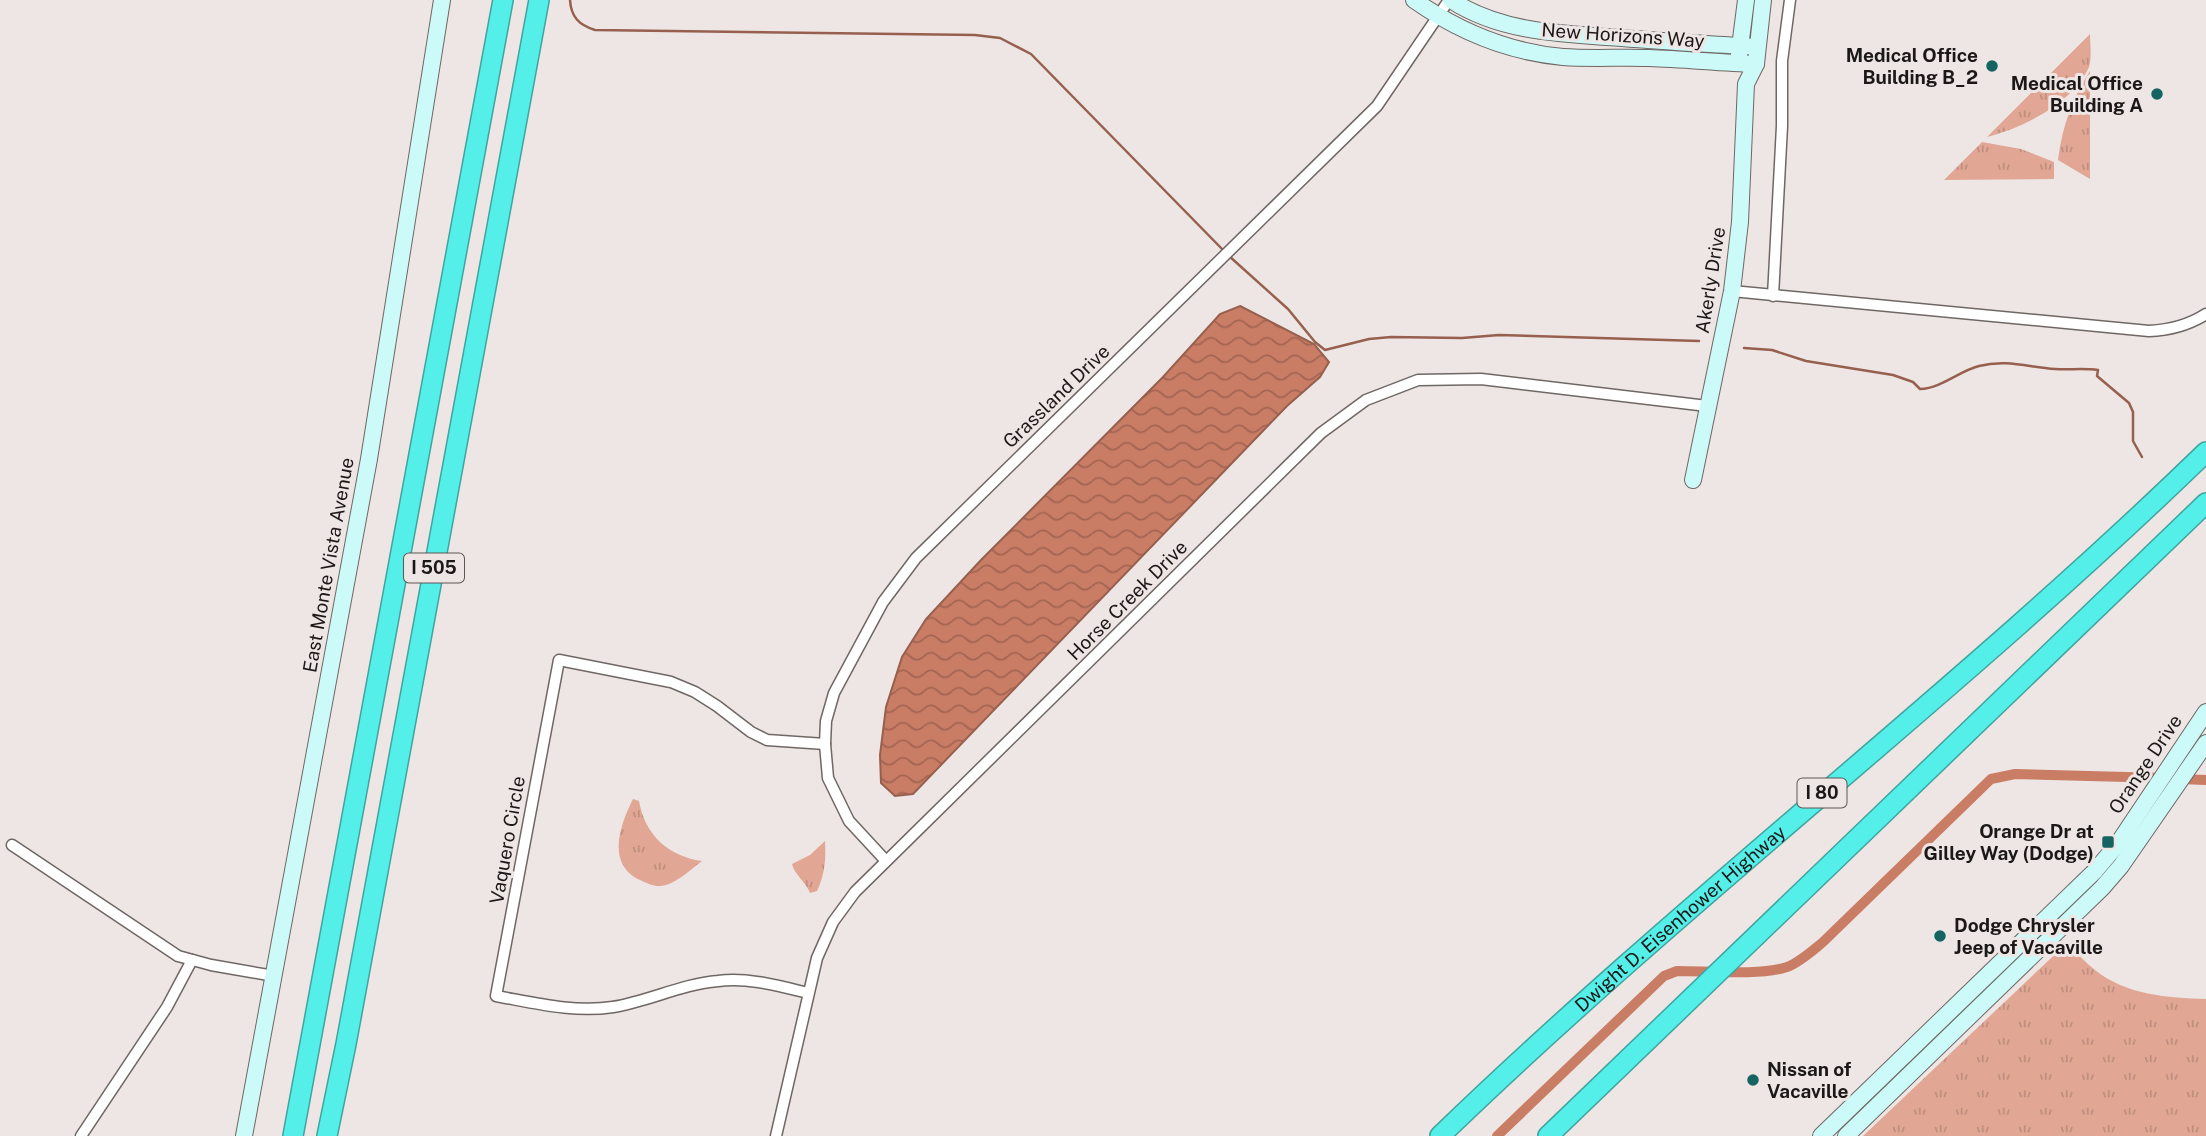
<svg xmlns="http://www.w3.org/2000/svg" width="2206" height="1136" font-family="'Public Sans',sans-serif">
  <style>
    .grass { fill: url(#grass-tufts) }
    .water { fill: url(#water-waves); stroke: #965f4e; stroke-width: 2 }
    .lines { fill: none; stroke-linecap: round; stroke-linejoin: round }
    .stream { stroke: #965f4e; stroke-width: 2.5 }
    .canal { stroke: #ca7d65; stroke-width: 10 }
    .street-casing { stroke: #6e6764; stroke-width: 13 }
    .secondary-casing { stroke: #6e6764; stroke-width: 18 }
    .highway-casing { stroke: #40a49f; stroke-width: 22 }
    .street { stroke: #fff; stroke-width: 10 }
    .secondary { stroke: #ccfaf8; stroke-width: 16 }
    .highway { stroke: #54efe8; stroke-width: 19 }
    .poi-dot { fill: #156461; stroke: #eee6e4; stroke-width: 2.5 }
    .labels { text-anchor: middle; stroke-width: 6; stroke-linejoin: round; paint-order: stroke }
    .shield { fill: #eee6e4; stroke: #5a5654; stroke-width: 2 }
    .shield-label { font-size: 18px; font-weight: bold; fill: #1b1817 }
    .street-label { font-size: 19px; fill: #1b1817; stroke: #eee6e4 }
    .poi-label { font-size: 19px; font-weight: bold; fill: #1b1817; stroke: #eee6e4; text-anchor: end }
  </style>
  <defs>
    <pattern id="grass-tufts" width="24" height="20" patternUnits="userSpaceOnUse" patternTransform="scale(1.75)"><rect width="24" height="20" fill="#e1a694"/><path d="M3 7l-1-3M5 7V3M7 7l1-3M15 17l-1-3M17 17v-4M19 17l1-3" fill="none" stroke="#c08e7f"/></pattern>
    <pattern id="water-waves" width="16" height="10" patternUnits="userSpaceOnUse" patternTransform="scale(1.75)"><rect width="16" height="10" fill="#ca7d65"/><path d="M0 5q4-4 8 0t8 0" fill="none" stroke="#a36552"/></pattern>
  </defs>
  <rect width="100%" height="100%" fill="#eee6e4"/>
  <g class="grass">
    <path d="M 2090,34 C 2090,43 2092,58 2089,67 C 2073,103 2023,128 1987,137 Z"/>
    <path d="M 2090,71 L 2090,179 L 2058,160 C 2062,127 2072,99 2090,71 Z"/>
    <polygon points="1982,142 2021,149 2054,162 2054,179 1944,180"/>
    <path d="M 633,799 L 639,801 C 645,835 668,856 702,861 C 690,870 679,881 666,885 C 656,888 649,884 640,880 C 606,864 620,825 633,799 Z"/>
    <path d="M 825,841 C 826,859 825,874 817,891 L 810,893 C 806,882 794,874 792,864 L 810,855 Z"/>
    <path d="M 2067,943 C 2076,952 2085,962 2095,970 C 2126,995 2168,998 2206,999 L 2206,1136 L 1863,1136 Z"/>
  </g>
  <polygon class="water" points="1240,306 1314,344 1329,362 1320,377 1287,406 913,794 895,796 881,783 880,755 886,707 902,657 926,619 981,560 1163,377 1220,314"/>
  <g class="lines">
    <g class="stream">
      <path d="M 570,0 C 571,17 579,25 595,30 L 975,35 L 1000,38 L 1031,54 L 1225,252"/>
      <polyline points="1229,256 1288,309 1315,342 1325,350 1369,339 1391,337 1462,338 1499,335 1699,341"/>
      <path d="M 1744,348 L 1772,350 L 1806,361 L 1893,375 L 1913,382 L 1920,389 C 1942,388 1959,371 1979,366 C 2006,359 2028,367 2055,369 C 2070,370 2083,368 2098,370 L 2097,376 L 2129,403 L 2133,412 L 2133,441 L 2142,457"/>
    </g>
    <g class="canal">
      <polyline points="2180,779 2206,780"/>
      <path d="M 1497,1136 L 1664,976 L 1677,971 C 1707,971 1760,976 1787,967 C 1800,962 1812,951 1823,942 L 1991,779 L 2015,774 L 2165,778"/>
    </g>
    <defs>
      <g id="street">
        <path d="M 1732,291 L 2149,331 C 2170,330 2189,325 2206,314"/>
        <polyline points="1773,296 1782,126 1782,61 1790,0"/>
        <polyline points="12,845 178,956 211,965 274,976"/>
        <polyline points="886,861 849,821 828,778 825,744 826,721 834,693 883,602 916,558 1377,106 1449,0"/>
        <path d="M 808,993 C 779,986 748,977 718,981 C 682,984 649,1001 613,1007 C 574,1013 535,1003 496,996 L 559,660 L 671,682 L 695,692 L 717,706 L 751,732 L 767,740 L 825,744"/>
        <polyline points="81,1136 167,1007 192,960"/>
        <polyline points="776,1136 817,958 833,922 855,892 1321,433 1366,400 1418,380 1481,379 1707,406"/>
      </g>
      <g id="secondary">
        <path d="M 1414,0 C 1458,31 1509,52 1563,57 C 1591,59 1621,57 1649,58 C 1685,59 1720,63 1756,64"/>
        <path d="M 1451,0 C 1501,33 1564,34 1622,38 C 1667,42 1712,44 1756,47"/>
        <polyline points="1739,55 1746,0"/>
        <polyline points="1693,480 1732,291 1740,222 1746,84 1756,64 1763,0"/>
        <polyline points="244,1136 369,459 442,0"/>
        <polyline points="1821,1136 2094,872 2117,845 2206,712"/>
        <polyline points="1846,1136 2102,888 2121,866 2206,743"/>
      </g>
      <g id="highway">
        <polyline points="293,1136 503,0"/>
        <polyline points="327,1136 346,1044 539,0"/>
        <path id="s1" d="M 1440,1136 C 1686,898 1960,691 2206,452"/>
        <polyline points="1548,1136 2206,503"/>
      </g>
    </defs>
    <use href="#street" class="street-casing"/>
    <use href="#secondary" class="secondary-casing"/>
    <use href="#highway" class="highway-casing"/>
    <use href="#street" class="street"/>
    <use href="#secondary" class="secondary"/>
    <use href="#highway" class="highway"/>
  </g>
  <g class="poi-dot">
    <circle cx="1992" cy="66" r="7"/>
    <circle cx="2157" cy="94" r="7"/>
    <rect x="2101" y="835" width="14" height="14" rx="3.5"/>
    <circle cx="1940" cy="936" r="7"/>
    <circle cx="1753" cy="1080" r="7"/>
  </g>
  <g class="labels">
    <g class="shield">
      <rect x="404" y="553.5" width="60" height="29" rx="5"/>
      <rect x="1797.5" y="778.5" width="49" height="29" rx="5"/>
    </g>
    <g class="shield-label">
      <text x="434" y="574">I 505</text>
      <text x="1822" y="799">I 80</text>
    </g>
    <g class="street-label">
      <text transform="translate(1623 35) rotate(4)" y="7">New Horizons Way</text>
      <text transform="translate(1710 280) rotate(-81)" y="7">Akerly Drive</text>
      <text transform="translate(1056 396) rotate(-44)" y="7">Grassland Drive</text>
      <text transform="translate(328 565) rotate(-80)" y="7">East Monte Vista Avenue</text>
      <text transform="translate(1127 600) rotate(-45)" y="7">Horse Creek Drive</text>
      <text transform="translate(2145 764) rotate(-56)" y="7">Orange Drive</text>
      <text transform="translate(507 840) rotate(-80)" y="7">Vaquero Circle</text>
      <text dy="7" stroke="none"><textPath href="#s1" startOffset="324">Dwight D. Eisenhower Highway</textPath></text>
    </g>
    <g class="poi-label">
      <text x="1978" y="62">Medical Office<tspan x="1978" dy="22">Building B_2</tspan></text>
      <text x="2143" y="90">Medical Office<tspan x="2143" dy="22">Building A</tspan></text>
      <text x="2094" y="838">Orange Dr at<tspan x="2094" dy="22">Gilley Way (Dodge)</tspan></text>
      <text x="1954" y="932" text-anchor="start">Dodge Chrysler<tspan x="1954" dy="22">Jeep of Vacaville</tspan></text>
      <text x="1767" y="1076" text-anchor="start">Nissan of<tspan x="1767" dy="22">Vacaville</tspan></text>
    </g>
  </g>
</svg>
